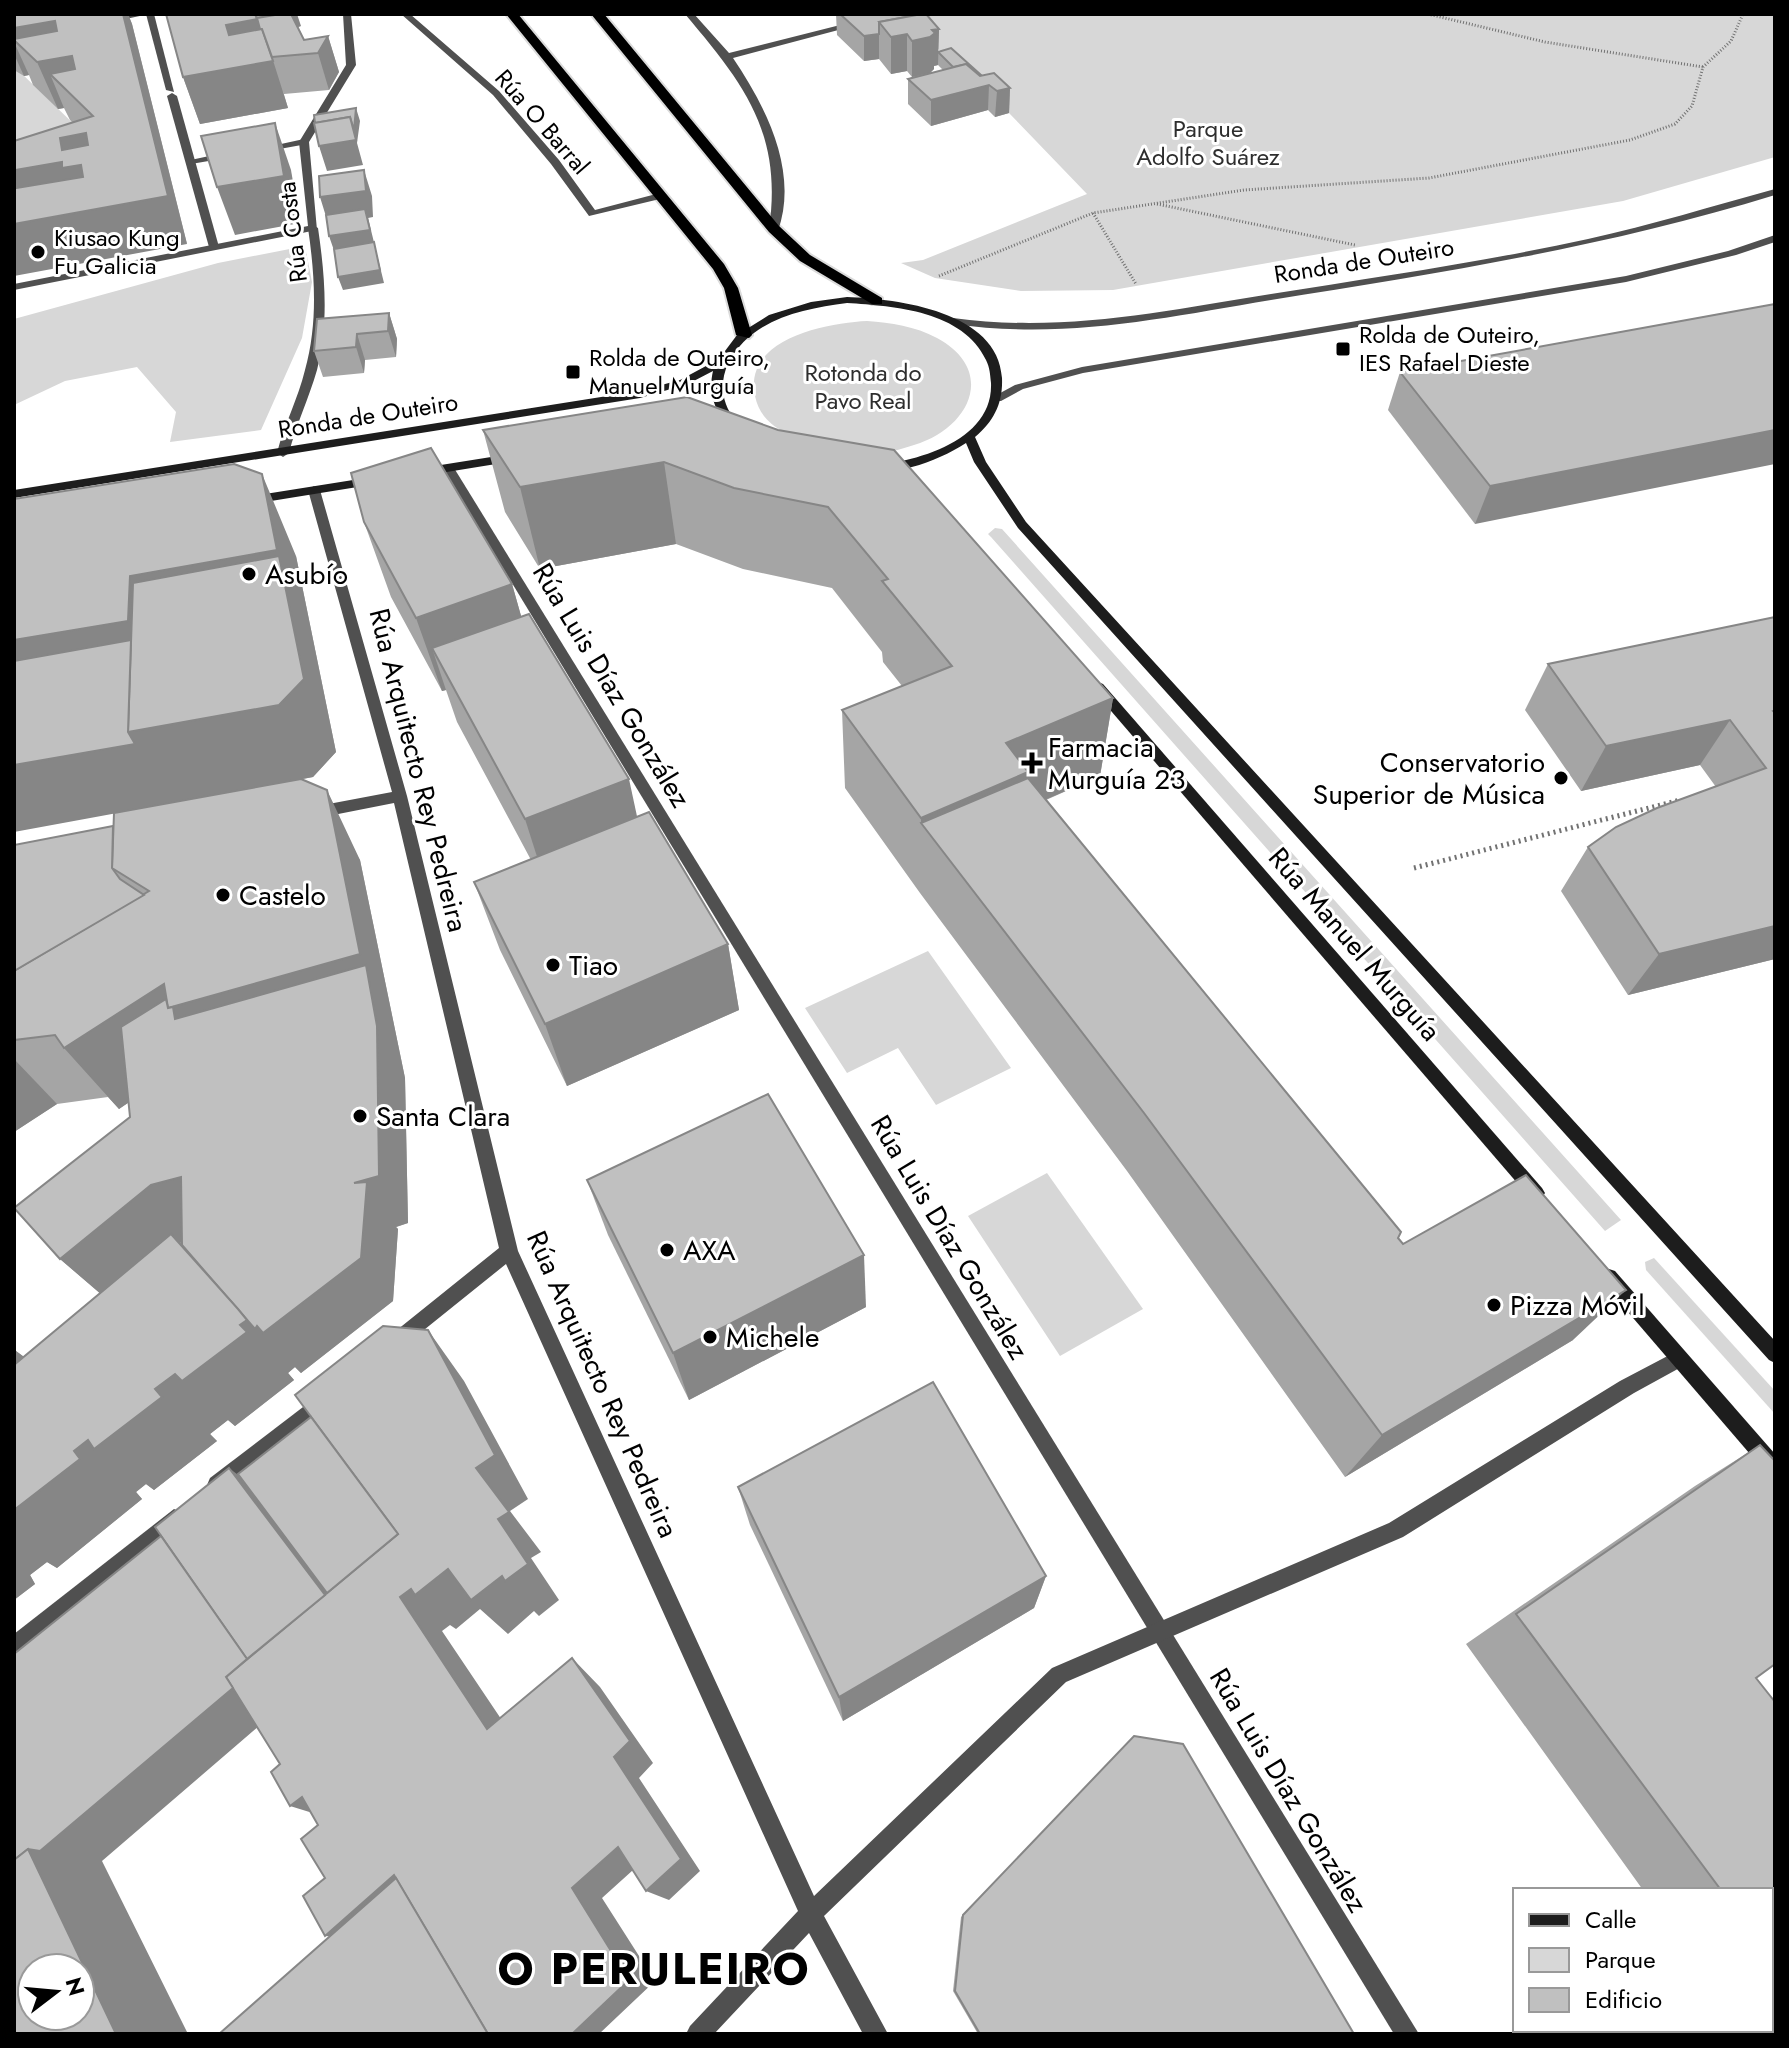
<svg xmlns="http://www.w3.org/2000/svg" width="1789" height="2048" font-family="Jost,sans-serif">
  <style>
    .green { fill: #d7d7d7 }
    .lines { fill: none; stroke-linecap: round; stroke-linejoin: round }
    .trunk-casing { stroke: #dbdbdb; stroke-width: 4 }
    .path-far1 { stroke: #727272; stroke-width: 3; stroke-dasharray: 1 2; stroke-linecap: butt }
    .path { stroke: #727272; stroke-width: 5; stroke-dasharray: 2 4; stroke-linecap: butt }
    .service { fill: #505050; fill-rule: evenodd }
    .pedestrian { fill: #505050; fill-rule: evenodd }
    .minor { fill: #505050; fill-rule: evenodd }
    .tertiary { fill: #505050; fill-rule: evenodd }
    .secondary { fill: #1d1d1d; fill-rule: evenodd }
    .trunk { fill: #000; fill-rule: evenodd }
    .wall { fill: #a5a5a5; fill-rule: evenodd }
    .shaded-wall { fill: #868686 }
    .building { fill: #c0c0c0; stroke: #868686; stroke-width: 2; fill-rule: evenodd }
    .poi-dot { fill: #000; stroke: #fff; stroke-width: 3 }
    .labels { text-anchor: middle; stroke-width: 6; stroke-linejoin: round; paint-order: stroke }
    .far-street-label { font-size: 24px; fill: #000; stroke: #fff }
    .far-park-label { font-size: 24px; fill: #2e2e2e; stroke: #fff }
    .far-poi-label { font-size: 24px; fill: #000; stroke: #fff; text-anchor: start }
    .poi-label { font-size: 28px; fill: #000; stroke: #fff; text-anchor: start }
    .street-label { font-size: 28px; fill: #000; stroke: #fff }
    .near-district-label { font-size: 44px; font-weight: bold; letter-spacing: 2px; fill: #000; stroke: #fff }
  </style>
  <rect width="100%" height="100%" fill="#fff"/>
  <g class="green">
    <polygon points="842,14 1775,14 1775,157 1623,201 1113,290 1021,291 935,278 901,263 923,260 1087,194 1009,113 906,20"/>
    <polygon points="14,68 18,70 114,163 14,189"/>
    <polygon points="305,246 312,282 302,338 261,430 170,442 176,412 137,367 65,381 14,405 14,319 218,263"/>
    <path d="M 867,321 C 891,323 915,326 937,338 C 998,371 969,429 914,445 C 899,450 882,455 866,453 C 848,452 830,445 813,441 C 787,436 761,425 755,396 C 743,338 827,323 867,321 Z"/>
    <polygon points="995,528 1002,529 1621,1220 1605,1231 991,537 988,534"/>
    <polygon points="928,951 1011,1068 936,1105 898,1048 847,1073 805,1008"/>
    <polygon points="1047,1173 1143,1309 1060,1356 968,1216"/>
    <polygon points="1654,1258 1775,1391 1775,1414 1646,1270 1645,1262"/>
  </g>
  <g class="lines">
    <defs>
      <g id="trunk">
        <polygon points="506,14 518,14 724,264 738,288 752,335 749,338 736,335 724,288 713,269"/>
        <polygon points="591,14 604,14 779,226 810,255 882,298 882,304 872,304 800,261 769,232"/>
      </g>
    </defs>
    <use href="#trunk" class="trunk-casing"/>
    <g class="path-far1">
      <polyline points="1428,14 1545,42 1703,67"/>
      <polyline points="1157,204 1355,245"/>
      <polyline points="1093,213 1136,284"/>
      <polyline points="939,276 1093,213 1244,190 1429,178 1630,140 1675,124 1692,106 1703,67 1731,41 1743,14"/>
    </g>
    <polyline class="path" points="1414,868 1680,800"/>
    <g class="service">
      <polygon points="304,139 309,142 307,144 263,152 258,149"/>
      <polygon points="228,152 233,155 232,157 191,164 186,161"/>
    </g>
    <g class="pedestrian">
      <polygon points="146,14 154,14 174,92 166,90"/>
      <polygon points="172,93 177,96 219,247 218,249 209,247 167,96"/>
      <path d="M 313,225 L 318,228 C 325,276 329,323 317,370 C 309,398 296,425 289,453 L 283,457 L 277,453 C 284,425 298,399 305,370 C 318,323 315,276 308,228 Z"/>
      <polygon points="448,464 454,468 1419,2034 1394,2034 442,468"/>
    </g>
    <g class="minor">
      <polygon points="128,14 149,14 107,23 103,20"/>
      <polygon points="343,14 351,14 356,65 309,142 317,230 14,290 14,284 308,226 299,142 346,65"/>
      <polygon points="401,14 410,14 499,91 559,160 595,210 660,193 665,196 664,198 589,216 551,164 493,95"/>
      <path d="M 685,14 L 694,14 L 729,53 L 856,21 L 861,24 L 733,58 C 766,107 799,171 778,231 L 769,229 C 783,132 743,83 685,14 Z"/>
      <polygon points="314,486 320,490 407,796 518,1251 814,1896 1052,1668 1389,1523 1620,1381 1679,1350 1685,1353 1688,1359 1685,1365 1634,1393 1403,1537 1066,1682 824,1916 888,2034 863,2034 809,1933 714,2034 686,2034 690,2026 798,1911 506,1264 404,1346 398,1349 392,1346 389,1340 392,1334 499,1248 394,803 318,818 311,812 318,806 392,792 308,490"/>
      <polygon points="324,1391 331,1394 333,1400 331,1406 224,1492 217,1495 210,1492 207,1485 210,1478"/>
      <polygon points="174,1509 181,1512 184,1519 181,1526 21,1654 14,1657 14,1634"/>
    </g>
    <g class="tertiary">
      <path d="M 1775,189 L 1775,195 C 1610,246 1442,273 1271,300 C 1163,318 1064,340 953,324 L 947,321 L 953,318 C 1064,333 1163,311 1271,294 C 1377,277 1483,262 1588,239 C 1651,225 1713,206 1775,189 Z"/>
      <polygon points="1775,235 1775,242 1736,255 1626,282 1083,373 1023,389 1001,401 993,401 991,398 1015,385 1082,367 1626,276 1728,251"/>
    </g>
    <g class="secondary">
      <path d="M 847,297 C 898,299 998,311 1002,378 C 1003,403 994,421 975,437 L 986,462 L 1026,522 L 1775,1341 L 1775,1363 L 1769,1360 L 1018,528 L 974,462 L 966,443 C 899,487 784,491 728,427 C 714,409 708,393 713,371 L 688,384 L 640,398 L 14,498 L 14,490 L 639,391 L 680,380 L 719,359 L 737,335 L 769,315 L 811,302 ZM 847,303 C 895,306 963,311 986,360 C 990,368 990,374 991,383 C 994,454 877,472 825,466 C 790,461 758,446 735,420 C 722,404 719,383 728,364 C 750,319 802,309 847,303 Z"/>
      <polygon points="510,454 516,458 514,461 422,476 416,472 422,468"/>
      <polygon points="372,477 378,481 376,484 253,504 247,500 253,496"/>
      <polygon points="1098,682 1103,684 1542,1188 1545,1193 1542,1198 1536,1201 1530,1198 1093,690 1091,687"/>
      <polygon points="1609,1269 1615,1271 1775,1454 1775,1478 1768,1475 1603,1283 1600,1277 1603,1271"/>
    </g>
    <use href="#trunk" class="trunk"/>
  </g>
  <g class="wall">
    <polygon points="14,14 128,14 132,24 187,244 70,120 64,108 58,109 33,85 29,75 24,76 14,70"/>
    <polygon points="166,14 301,26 298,27 304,40 328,36 339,72 329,90 284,94 283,91 288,108 200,124 183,77"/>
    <path d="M 836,14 L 909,14 L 939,29 L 938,52 L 981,75 L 981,76 L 1010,88 L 1009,113 L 995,117 L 988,110 L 931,126 L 908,104 L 908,79 L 912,77 L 907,71 L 891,74 L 879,59 L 864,61 L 837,35 ZM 938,65 L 943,70 L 930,73 L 934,69 L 934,66 Z"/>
    <polygon points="1775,304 1475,524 1388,410 1400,372"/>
    <polygon points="389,313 397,339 396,357 365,360 364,373 323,377 314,351"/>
    <polygon points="687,397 1113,698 1100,776 1046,800 1403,1244 1573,1340 1345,1477 1127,1171 920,893 845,788 842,710 902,686 883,662 882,652 832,588 743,569 676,544 540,569 505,512 483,430"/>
    <polygon points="364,522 512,584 521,616 637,817 728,944 739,1010 567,1086 500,950 474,882 531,860 457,722 446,690 442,691 391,597"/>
    <polygon points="296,556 336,752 313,777 303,779 360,860 405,1078 408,1223 396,1227 398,1229 393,1301 301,1373 295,1367 288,1373 294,1380 235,1426 228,1420 210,1434 217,1441 154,1490 146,1484 136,1492 142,1499 57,1568 47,1562 30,1575 35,1584 14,1600 16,1351 24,1357 100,1293 60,1259 130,1117 129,1102 119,1109 108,1097 57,1104 14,1132 14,845 113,826 114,814"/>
    <polygon points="1775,617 1775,959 1628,995 1561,891 1588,847 1716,787 1700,765 1581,791 1525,710 1548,664"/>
    <polygon points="587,1180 866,1307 689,1400 608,1235"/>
    <polygon points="1760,1445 1756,1678 1775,1702 1775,2034 1746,2034 1743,2030 1771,2030 1771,1890 1643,1890 1466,1644 1695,1486"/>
    <polygon points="738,1487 1046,1576 1034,1608 843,1721 750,1525"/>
    <polygon points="963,1915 1354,2034 978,2034 953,1991 961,1917"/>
  </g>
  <g class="shaded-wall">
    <polygon points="123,14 128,14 132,24 187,244 14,276 14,224 16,188 15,170 62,150 60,138 86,133 106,180"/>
    <polygon points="221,14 297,14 301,26 298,27 271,54 288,108 200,124 183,77"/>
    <polygon points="55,21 72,56 92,103 50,74 64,108 58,109 37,62 14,40 14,28"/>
    <polygon points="939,29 938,65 934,66 934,69 930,73 912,77 912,41 907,34 907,71 891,74 891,37"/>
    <polygon points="879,34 879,59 864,61 864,36"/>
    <polygon points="328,36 339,72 329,90 318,53"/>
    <polygon points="14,42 29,75 24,76 14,54"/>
    <polygon points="981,75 981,87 989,85 988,110 931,126 931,100 962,77"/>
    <polygon points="1010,88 1009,113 995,117 997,91"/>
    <polygon points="356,108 360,121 357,143 363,165 327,171 319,146"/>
    <polygon points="275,123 291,170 300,223 235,235 217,187"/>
    <polygon points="364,170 372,196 373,217 368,218 384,283 343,290 338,277 338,262 329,236 328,223 320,197"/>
    <polygon points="389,313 397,339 396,357 388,331"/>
    <polygon points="357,334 365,360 364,373 356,347"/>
    <polygon points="1775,430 1775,464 1475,524 1490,486"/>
    <polygon points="664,462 676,544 540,569 520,487"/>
    <polygon points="262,474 296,556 336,752 313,777 14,832 14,640 130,576"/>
    <polygon points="512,584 533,658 432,648 446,690 442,691 416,618"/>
    <polygon points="1113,698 1100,776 1024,809 921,823 921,818 1006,743"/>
    <polygon points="1730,720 1700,765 1581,791 1606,746"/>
    <polygon points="629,779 644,849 547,888 525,819"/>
    <polygon points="327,790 360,860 405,1078 408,1223 396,1227 398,1229 393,1301 301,1373 295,1367 288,1373 294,1380 235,1426 228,1420 210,1434 217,1441 154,1490 146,1484 136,1492 142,1499 57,1568 47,1562 30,1575 35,1584 14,1600 14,1510 74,1451 155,1389 110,1302 60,1259 151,1185 181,1177 193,1232 180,1243 221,1287 201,1054 119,1109 64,1048"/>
    <polygon points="1775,926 1775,959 1628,995 1659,954"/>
    <polygon points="728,944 739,1010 567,1086 545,1024"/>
    <polygon points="14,1059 57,1104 14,1132"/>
    <polygon points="864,1255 866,1307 689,1400 673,1353"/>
    <polygon points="1626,1290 1573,1340 1345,1477 1382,1435"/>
    <polygon points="428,1330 464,1381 528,1499 510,1511 541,1552 531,1558 559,1600 539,1616 534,1611 508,1634 480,1609 456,1629 450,1625 442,1631 524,1753 302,1689 102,1861 188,2034 116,2034 28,1849 229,1468 280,1507 498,1519 476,1468"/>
    <polygon points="14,1348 16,1351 35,1365 14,1374"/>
    <polygon points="1046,1576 1034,1608 843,1721 839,1697"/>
    <polygon points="572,1658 600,1687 653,1763 639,1778 700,1871 669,1900 646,1891 614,1757"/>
    <polygon points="302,1797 345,1823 290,1806"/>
    <polygon points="618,1847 643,1861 602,1898 655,1981 599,2034 572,2034 572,1888"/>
    <polygon points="394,1875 530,2034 379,1941 325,1936"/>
  </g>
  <g class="building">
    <path d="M 14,14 L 123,14 L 168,196 L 14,224 L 14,141 L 93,116 L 50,74 L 75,69 L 72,56 L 37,62 L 14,40 L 14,39 L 57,31 L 55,21 L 14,28 ZM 86,133 L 88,145 L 62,150 L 60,138 ZM 62,162 L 62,168 L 81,165 L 83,177 L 16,188 L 15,170 Z"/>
    <polygon points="166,14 255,14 257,19 226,25 229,35 262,29 273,61 183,77"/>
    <polygon points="255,14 281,14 257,18"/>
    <polygon points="281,14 291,14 304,40 328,36 318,53 272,57 262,29 260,29 257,18"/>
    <polygon points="840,14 909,14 911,16 879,22 879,34 864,36"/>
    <polygon points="922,14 926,14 939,29 932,30 935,33 930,37 912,41 907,34 891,37 879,22"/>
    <polygon points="951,48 981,75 978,75 966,64 953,67 938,52"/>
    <polygon points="966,64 980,76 994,73 1010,88 997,91 989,85 931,100 908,79"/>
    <polygon points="356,108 354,130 350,117 315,123 314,115"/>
    <polygon points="350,117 356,140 319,146 314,123"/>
    <polygon points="275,123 284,176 217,187 201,136"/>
    <polygon points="364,170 366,191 320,197 319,176"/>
    <polygon points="365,209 370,230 329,236 326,215"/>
    <polygon points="374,242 380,270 338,277 334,249"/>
    <polygon points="1775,304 1775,430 1490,486 1400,372"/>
    <polygon points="389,313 388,331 357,334 356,347 314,351 317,319"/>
    <polygon points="687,397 778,430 894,450 1113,698 1006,743 1028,772 921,818 842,710 952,666 882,581 888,579 828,507 734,488 664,462 520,487 483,430"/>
    <polygon points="431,448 512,584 416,618 364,522 351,473"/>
    <polygon points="234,464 262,474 277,550 130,576 128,621 14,640 14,499"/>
    <polygon points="279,556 304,679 279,705 128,732 133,583"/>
    <polygon points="529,614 629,779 525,819 432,648"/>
    <polygon points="1775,617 1775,710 1773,711 1775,713 1775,926 1659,954 1588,847 1616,827 1657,808 1766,768 1730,720 1606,746 1548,664"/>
    <polygon points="131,640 128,732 135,744 14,765 14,661"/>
    <polygon points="1028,778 1401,1232 1398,1238 1403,1244 1526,1175 1626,1290 1382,1435 1144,1113 921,823"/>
    <polygon points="301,779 327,790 360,954 168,1008 164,984 64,1048 55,1035 14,1040 14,971 149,891 112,868 114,813"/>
    <polygon points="649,812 728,944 545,1024 474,882"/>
    <polygon points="113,826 112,868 120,879 144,895 14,971 14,845"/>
    <polygon points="366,965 377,1026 379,1176 354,1183 367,1182 361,1258 263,1333 257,1326 255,1329 182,1245 181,1177 151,1185 60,1259 14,1208 130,1117 121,1027 166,999 168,1008 173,1007 175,1019"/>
    <polygon points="768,1094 864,1255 673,1353 587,1180"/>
    <polygon points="171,1234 238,1309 247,1320 240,1325 247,1332 182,1381 175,1374 155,1389 162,1397 94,1449 88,1440 74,1451 80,1459 14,1510 14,1365"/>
    <polygon points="383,1326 428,1330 495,1455 476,1468 509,1512 498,1519 528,1564 505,1581 502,1576 471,1600 448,1569 415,1595 411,1589 400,1597 487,1729 572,1658 630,1741 614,1757 681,1859 646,1891 618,1847 572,1888 629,1980 572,2034 488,2034 394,1875 325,1936 303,1896 325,1878 301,1839 318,1825 302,1797 290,1806 271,1772 280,1764 226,1677 398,1534 295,1395"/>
    <polygon points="933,1382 1046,1576 839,1697 738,1487"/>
    <polygon points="311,1417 398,1534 327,1593 238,1474"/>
    <polygon points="1760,1445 1775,1461 1775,1664 1756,1678 1775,1702 1775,1964 1771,1958 1771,1890 1721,1890 1516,1614"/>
    <polygon points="229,1468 325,1595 247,1659 155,1527"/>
    <polygon points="161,1536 247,1659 226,1677 233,1688 40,1851 28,1849 14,1860 14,1654"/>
    <polygon points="1134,1736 1183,1744 1354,2034 980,2034 955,1991 963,1915"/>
    <path d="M 28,1849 L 116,2034 L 14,2034 L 14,1860 ZM 32,1968 L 80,1968 L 80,2016 L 32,2016 Z"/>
    <polygon points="396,1878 488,2034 219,2034"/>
  </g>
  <g class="poi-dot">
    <circle cx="38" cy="252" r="8"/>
    <rect x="1335" y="341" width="16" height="16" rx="4"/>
    <rect x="565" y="364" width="16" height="16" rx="4"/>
    <circle cx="249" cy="574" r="8"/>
    <path d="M1028 751h8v8h8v8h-8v8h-8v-8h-8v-8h8z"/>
    <circle cx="1561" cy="778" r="8"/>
    <circle cx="223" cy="895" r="8"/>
    <circle cx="553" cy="965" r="8"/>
    <circle cx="360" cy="1116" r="8"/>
    <circle cx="667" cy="1250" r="8"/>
    <circle cx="1494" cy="1305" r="8"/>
    <circle cx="710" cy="1337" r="8"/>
  </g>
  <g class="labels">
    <g class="far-street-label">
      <text transform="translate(542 122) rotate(49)" y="8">Rúa O Barral</text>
      <text transform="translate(293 232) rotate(-97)" y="8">Rúa Costa</text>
      <text transform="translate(1364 261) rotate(-9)" y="8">Ronda de Outeiro</text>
      <text transform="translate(368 416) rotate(-9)" y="8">Ronda de Outeiro</text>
    </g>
    <g class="far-park-label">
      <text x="1208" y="137">Parque<tspan x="1208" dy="28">Adolfo Suárez</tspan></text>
      <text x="863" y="381">Rotonda do<tspan x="863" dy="28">Pavo Real</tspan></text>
    </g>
    <g class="far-poi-label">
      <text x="54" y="246">Kiusao Kung<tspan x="54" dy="28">Fu Galicia</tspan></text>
      <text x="1359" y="343">Rolda de Outeiro,<tspan x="1359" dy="28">IES Rafael Dieste</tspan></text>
      <text x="589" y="366">Rolda de Outeiro,<tspan x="589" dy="28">Manuel Murguía</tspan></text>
    </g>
    <g class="poi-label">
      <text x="265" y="584">Asubío</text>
      <text x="1048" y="757">Farmacia<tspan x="1048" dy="32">Murguía 23</tspan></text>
      <text x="1545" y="772" text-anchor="end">Conservatorio<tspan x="1545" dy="32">Superior de Música</tspan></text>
      <text x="239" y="905">Castelo</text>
      <text x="569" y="975">Tiao</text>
      <text x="376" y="1126">Santa Clara</text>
      <text x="683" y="1260">AXA</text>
      <text x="1510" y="1315">Pizza Móvil</text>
      <text x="726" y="1347">Michele</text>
    </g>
    <g class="street-label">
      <text transform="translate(612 685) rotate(59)" y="10">Rúa Luis Díaz González</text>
      <text transform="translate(419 770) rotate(76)" y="10">Rúa Arquitecto Rey Pedreira</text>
      <text transform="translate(1355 944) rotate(49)" y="10">Rúa Manuel Murguía</text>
      <text transform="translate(950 1237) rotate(59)" y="10">Rúa Luis Díaz González</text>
      <text transform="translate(603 1384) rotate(66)" y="10">Rúa Arquitecto Rey Pedreira</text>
      <text transform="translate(1289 1790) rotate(59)" y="10">Rúa Luis Díaz González</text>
    </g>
    <g class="near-district-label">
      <text x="654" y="1984">O PERULEIRO</text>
    </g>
  </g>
  <rect width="1789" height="2048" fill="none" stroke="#000000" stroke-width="32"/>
  <rect x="1513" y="1888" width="260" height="144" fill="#ffffff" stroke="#999999" stroke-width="2"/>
  <rect x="1529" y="1914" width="40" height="12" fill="#1d1d1d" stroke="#999999" stroke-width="2"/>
  <text x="1585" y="1928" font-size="24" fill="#000000">Calle</text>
  <rect x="1529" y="1948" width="40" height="24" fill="#d7d7d7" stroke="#999999" stroke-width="2"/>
  <text x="1585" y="1968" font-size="24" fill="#000000">Parque</text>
  <rect x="1529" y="1988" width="40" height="24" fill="#c0c0c0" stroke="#999999" stroke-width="2"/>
  <text x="1585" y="2008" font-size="24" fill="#000000">Edificio</text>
  <g transform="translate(56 1992) rotate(74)"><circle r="38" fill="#ffffff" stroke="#999999" stroke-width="2"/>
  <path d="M0-6L14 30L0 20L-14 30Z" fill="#000000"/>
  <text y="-12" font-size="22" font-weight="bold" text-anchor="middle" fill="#000000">N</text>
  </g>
</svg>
